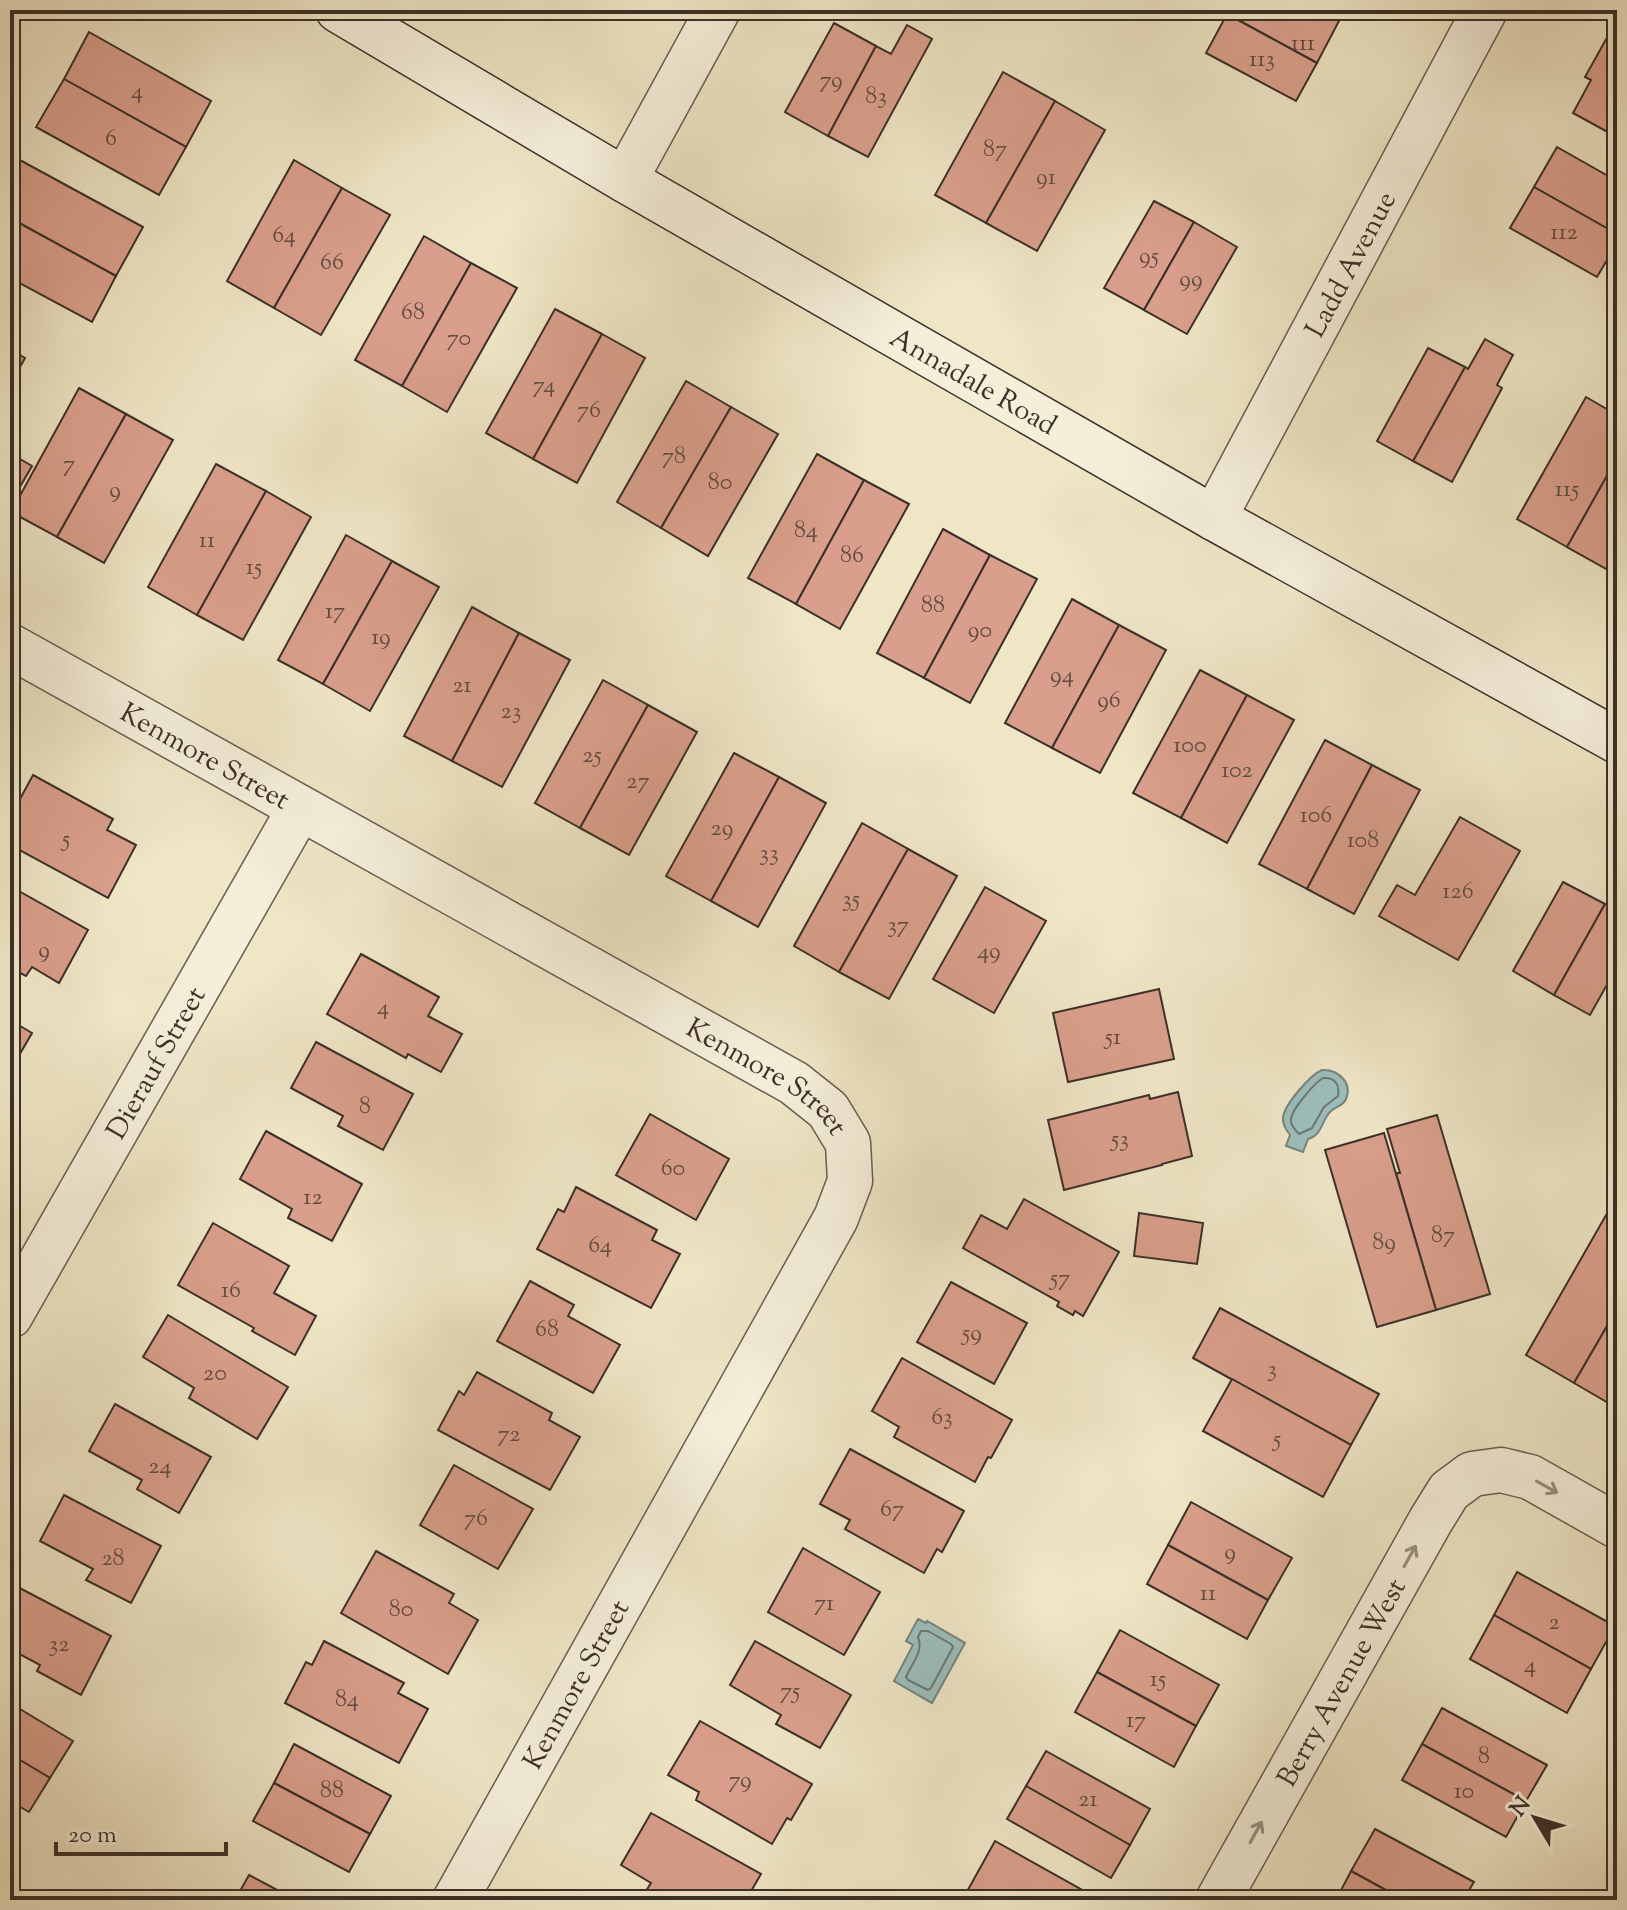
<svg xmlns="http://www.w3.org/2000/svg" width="1627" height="1910" font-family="'Sorts Mill Goudy',serif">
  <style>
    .water { fill: #9cbebc; stroke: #758581; stroke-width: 2 }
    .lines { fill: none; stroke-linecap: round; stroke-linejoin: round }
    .shore { stroke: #6c7772; stroke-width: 2 }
    .building { fill: #da9f8c; stroke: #3b3029; stroke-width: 2 }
    .street-casing { stroke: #685e50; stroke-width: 47 }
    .secondary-casing { stroke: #3b3029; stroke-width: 47 }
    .street { stroke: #f5efda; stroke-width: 44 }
    .secondary { stroke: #f5efda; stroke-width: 44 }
    .oneway { stroke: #989082 }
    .labels { text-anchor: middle; stroke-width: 8; stroke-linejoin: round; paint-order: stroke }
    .number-label { font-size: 24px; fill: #634c42 }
    .street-label { font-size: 28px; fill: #3b3029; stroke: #f5efda }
  </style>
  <rect width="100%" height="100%" fill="#efe6c6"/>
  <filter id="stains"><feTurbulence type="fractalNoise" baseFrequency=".0025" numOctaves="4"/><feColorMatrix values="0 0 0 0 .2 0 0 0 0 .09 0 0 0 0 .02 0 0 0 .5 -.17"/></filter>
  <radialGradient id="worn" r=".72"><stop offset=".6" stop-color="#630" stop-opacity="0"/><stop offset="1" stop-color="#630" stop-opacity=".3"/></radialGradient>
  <g class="water">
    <path d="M 1322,1070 C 1337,1069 1353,1082 1346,1099 C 1343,1106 1337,1106 1331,1111 C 1321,1120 1323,1135 1308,1139 L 1303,1152 L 1286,1146 L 1290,1135 C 1286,1130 1282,1124 1283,1117 C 1285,1104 1310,1075 1322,1070 Z"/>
    <polygon points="918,1619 926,1623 927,1621 965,1643 932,1703 894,1681 913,1645 906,1641"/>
  </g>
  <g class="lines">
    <g class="shore">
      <path d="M 1323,1078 C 1335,1077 1340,1085 1338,1096 L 1324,1107 L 1312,1128 L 1299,1134 C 1296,1131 1292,1126 1291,1122 C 1289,1111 1315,1083 1323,1078 Z"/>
      <path d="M 921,1631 L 928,1631 L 951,1644 L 953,1647 L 931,1688 L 928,1690 L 908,1680 L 906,1677 C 912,1663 924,1651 918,1637 Z"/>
    </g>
  </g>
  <g class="building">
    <polygon points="1229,10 1319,10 1339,21 1317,63 1227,14"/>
    <polygon points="1227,14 1317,63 1296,101 1206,53"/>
    <polygon points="834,23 876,46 828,136 785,112"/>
    <polygon points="907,25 932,39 868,157 828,136 876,46 891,54"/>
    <polygon points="1614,25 1617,27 1617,132 1615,136 1573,113 1591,80 1585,77"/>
    <polygon points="89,32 211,101 186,147 64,79"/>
    <polygon points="1003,72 1055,101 986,223 935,195"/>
    <polygon points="64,79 186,147 159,195 36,127"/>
    <polygon points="1055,101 1105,130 1037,251 986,223"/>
    <polygon points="1557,147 1617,181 1617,234 1534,187"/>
    <polygon points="18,159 143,227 116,276 10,218 10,175"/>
    <polygon points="294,160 342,188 274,308 227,281"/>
    <polygon points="1534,187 1617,234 1617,243 1597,277 1510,228"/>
    <polygon points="342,188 390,215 321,335 274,308"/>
    <polygon points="1154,201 1194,222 1144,310 1104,288"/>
    <polygon points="10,218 116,276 92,322 10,278"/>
    <polygon points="1194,222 1237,247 1187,334 1144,310"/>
    <polygon points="424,236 471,263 402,386 355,360"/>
    <polygon points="471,263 517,288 447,412 402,386"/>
    <polygon points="555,309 602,334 533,459 486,433"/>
    <polygon points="602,334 645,358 577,483 533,459"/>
    <polygon points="1485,339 1513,355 1497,385 1502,388 1452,482 1413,461 1465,367 1468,369"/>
    <polygon points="1428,348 1465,367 1413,461 1377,441"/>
    <polygon points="10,349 25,358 10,385"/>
    <polygon points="686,381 731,407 661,528 617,502"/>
    <polygon points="79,388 126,414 57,537 11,512"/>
    <polygon points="1586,397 1617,415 1617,458 1567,547 1517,519"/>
    <polygon points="731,407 778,434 708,556 661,528"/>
    <polygon points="126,414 173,440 104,563 57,537"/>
    <polygon points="10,453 32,466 10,504"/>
    <polygon points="817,454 864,480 796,604 748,578"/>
    <polygon points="1617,458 1617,575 1567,547"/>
    <polygon points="216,464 266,491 197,615 148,587"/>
    <polygon points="864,480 909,504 840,629 796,604"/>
    <polygon points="266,491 311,517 243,640 197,615"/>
    <polygon points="943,529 990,555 924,678 877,653"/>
    <polygon points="346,535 392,561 323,684 278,660"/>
    <polygon points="990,555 1037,579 970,703 924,678"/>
    <polygon points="392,561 439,587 370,711 323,684"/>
    <polygon points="1072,599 1119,625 1052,748 1005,723"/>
    <polygon points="472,607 519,633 452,761 404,736"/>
    <polygon points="1119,625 1166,650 1100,773 1052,748"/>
    <polygon points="519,633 570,660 502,787 452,761"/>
    <polygon points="1200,670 1247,695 1181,818 1133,793"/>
    <polygon points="603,680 648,705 580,828 535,803"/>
    <polygon points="1247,695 1294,720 1227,843 1181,818"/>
    <polygon points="648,705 697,732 629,855 580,828"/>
    <polygon points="1325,740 1372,765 1307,889 1259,864"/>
    <polygon points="734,753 779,777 711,901 666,876"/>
    <polygon points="1372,765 1420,790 1354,914 1307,889"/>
    <polygon points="33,775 113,819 107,830 136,845 108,898 10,845 10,810 17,798 20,799"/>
    <polygon points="779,777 826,803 758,927 711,901"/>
    <polygon points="1460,817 1520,851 1458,960 1379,916 1397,885 1415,895"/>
    <polygon points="862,823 908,849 839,972 794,946"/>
    <polygon points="908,849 957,876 889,999 839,972"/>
    <polygon points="1563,882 1605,904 1554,995 1513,971"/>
    <polygon points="10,886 88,930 59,983 32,967 26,976 10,968"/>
    <polygon points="985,887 1046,921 994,1013 933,979"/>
    <polygon points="1605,904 1617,911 1617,967 1590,1015 1554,995"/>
    <polygon points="361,954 439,997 428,1016 462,1034 441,1072 408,1054 406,1058 327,1014"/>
    <polygon points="1159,989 1174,1059 1068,1082 1053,1013"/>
    <polygon points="10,1020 32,1033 10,1071"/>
    <polygon points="316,1042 413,1094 383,1150 338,1126 343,1116 291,1088"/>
    <polygon points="1178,1092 1192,1156 1162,1164 1162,1165 1064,1190 1048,1120 1149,1095 1150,1099"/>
    <polygon points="650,1114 729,1159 696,1220 616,1175"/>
    <polygon points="1437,1115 1490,1294 1436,1310 1396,1173 1400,1173 1387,1129"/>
    <polygon points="266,1131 362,1184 332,1241 288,1218 292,1209 240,1179"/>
    <polygon points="1384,1133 1436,1310 1377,1327 1325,1150"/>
    <polygon points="576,1187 657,1230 652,1240 680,1254 651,1308 537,1249 558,1209 564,1212"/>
    <polygon points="1617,1196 1617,1309 1574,1383 1526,1355"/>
    <polygon points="1024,1199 1119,1252 1083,1316 1075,1311 1073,1315 1057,1306 1059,1302 963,1248 981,1215 1007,1229"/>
    <polygon points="1139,1213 1203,1223 1197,1264 1134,1256"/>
    <polygon points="213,1223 289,1266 274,1293 316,1316 295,1355 252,1331 254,1328 178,1285"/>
    <polygon points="530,1281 574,1305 568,1316 620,1345 593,1393 497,1341"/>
    <polygon points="951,1282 1027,1323 994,1384 917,1342"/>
    <polygon points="1220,1308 1379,1394 1351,1445 1193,1358"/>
    <polygon points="1617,1309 1617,1408 1574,1383"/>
    <polygon points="168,1315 288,1387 257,1439 189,1398 194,1388 143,1357"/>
    <polygon points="902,1358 1012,1420 991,1458 988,1457 975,1482 894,1437 899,1427 872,1411"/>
    <polygon points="477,1372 552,1413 549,1420 580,1437 550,1490 438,1430 459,1391 464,1395"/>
    <polygon points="1232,1379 1351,1445 1323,1497 1203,1431"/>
    <polygon points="115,1404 211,1457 179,1513 137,1489 142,1480 89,1451"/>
    <polygon points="850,1449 964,1511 942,1552 937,1549 924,1573 845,1529 850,1520 820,1504"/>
    <polygon points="454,1465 533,1509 498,1569 420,1525"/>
    <polygon points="64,1495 161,1546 131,1603 86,1580 93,1569 40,1541"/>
    <polygon points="1191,1502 1292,1558 1268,1600 1168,1545"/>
    <polygon points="1168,1545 1268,1600 1247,1639 1147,1584"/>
    <polygon points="803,1548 880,1592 844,1655 768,1612"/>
    <polygon points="376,1551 454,1594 449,1603 478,1620 448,1674 341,1613"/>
    <polygon points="1517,1572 1615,1626 1591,1669 1494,1615"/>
    <polygon points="14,1585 111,1636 81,1695 37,1671 40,1665 10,1649 10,1592"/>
    <polygon points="1494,1615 1591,1669 1567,1713 1470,1659"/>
    <polygon points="1120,1630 1219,1685 1196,1726 1097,1672"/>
    <polygon points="324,1641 404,1683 398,1693 428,1709 399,1763 285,1703 306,1662 312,1665"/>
    <polygon points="755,1641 851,1695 820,1748 776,1724 781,1715 730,1685"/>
    <polygon points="1097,1672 1196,1726 1174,1767 1075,1712"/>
    <polygon points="10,1703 73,1741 50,1778 10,1754"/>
    <polygon points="1442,1708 1547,1765 1526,1801 1422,1744"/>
    <polygon points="700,1721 812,1784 791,1820 787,1818 772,1844 696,1800 699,1792 668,1775"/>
    <polygon points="294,1744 391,1796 370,1834 274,1783"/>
    <polygon points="1422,1744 1526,1801 1506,1837 1402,1780"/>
    <polygon points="1046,1751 1150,1809 1130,1845 1026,1786"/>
    <polygon points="10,1754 50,1778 29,1812 10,1801"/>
    <polygon points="274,1783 370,1834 349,1872 253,1821"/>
    <polygon points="1026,1786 1130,1845 1111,1878 1007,1819"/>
    <polygon points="651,1813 761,1874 746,1900 661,1900 646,1891 651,1883 621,1865"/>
    <polygon points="1375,1829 1474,1882 1463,1900 1404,1900 1351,1871"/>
    <polygon points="995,1841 1084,1891 1079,1900 974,1900 965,1895"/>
    <polygon points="1351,1871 1404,1900 1336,1900"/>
    <polygon points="249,1875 296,1900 235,1900"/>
  </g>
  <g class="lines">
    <defs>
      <g id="street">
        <polyline points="625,180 718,10"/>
        <path id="s1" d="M 1214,518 L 1485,10"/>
        <path id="s2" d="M 10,646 L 794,1083 L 828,1110 L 848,1143 L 850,1181 L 836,1218 L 455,1900"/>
        <path id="s3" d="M 10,1316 L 300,808"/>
        <path id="s4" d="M 1218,1900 L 1431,1520 L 1449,1491 L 1472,1474 L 1501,1470 L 1530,1477 L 1617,1526"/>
      </g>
      <g id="secondary">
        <path id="s5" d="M 338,10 L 625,180 L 1214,518 L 1617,741"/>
      </g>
    </defs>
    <use href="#street" class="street-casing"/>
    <use href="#secondary" class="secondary-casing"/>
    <use href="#street" class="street"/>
    <use href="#secondary" class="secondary"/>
  </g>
  <defs><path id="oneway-shaft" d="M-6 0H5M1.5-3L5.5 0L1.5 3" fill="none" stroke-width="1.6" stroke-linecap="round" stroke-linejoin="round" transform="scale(2)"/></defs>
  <g class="oneway">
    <use href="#oneway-shaft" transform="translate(1547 1487) rotate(29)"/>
    <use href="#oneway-shaft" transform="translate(1410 1556) rotate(-61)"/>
    <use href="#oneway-shaft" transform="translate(1256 1832) rotate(-61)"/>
  </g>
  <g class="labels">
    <g class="number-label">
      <text x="1303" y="50">111</text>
      <text x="1262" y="66">113</text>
      <text x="831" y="87">79</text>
      <text x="137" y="98">4</text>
      <text x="876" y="103">83</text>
      <text x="111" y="145">6</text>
      <text x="995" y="156">87</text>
      <text x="1046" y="184">91</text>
      <text x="1564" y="239">112</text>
      <text x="284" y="242">64</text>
      <text x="1149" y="263">95</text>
      <text x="332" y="269">66</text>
      <text x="1191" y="286">99</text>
      <text x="413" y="319">68</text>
      <text x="459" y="345">70</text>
      <text x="544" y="392">74</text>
      <text x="589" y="417">76</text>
      <text x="674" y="463">78</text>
      <text x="69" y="471">7</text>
      <text x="720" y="489">80</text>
      <text x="1567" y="496">115</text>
      <text x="115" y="497">9</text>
      <text x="806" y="537">84</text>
      <text x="207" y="547">11</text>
      <text x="852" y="562">86</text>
      <text x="254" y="574">15</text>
      <text x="933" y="612">88</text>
      <text x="335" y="618">17</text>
      <text x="980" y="637">90</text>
      <text x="381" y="644">19</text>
      <text x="1062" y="682">94</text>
      <text x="462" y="692">21</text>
      <text x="1109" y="707">96</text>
      <text x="511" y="718">23</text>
      <text x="1190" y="752">100</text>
      <text x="592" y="762">25</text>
      <text x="1237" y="777">102</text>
      <text x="638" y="788">27</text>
      <text x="1316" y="822">106</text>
      <text x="722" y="835">29</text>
      <text x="66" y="846">5</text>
      <text x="1363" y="847">108</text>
      <text x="769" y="860">33</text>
      <text x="1458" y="898">126</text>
      <text x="851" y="906">35</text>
      <text x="898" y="932">37</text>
      <text x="44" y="957">9</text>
      <text x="989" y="958">49</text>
      <text x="383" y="1014">4</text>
      <text x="1113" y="1044">51</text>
      <text x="365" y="1113">8</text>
      <text x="1120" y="1146">53</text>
      <text x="673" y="1175">60</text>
      <text x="313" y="1204">12</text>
      <text x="1443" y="1242">87</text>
      <text x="1384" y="1249">89</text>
      <text x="600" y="1252">64</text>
      <text x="1060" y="1285">57</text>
      <text x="231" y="1297">16</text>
      <text x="547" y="1336">68</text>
      <text x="972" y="1340">59</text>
      <text x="1272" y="1376">3</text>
      <text x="215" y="1380">20</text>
      <text x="942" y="1424">63</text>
      <text x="509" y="1441">72</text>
      <text x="1277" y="1446">5</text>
      <text x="160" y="1473">24</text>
      <text x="892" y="1516">67</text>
      <text x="476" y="1525">76</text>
      <text x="1230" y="1559">9</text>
      <text x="113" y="1565">28</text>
      <text x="1208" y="1600">11</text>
      <text x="824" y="1610">71</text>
      <text x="401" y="1616">80</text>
      <text x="1554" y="1629">2</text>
      <text x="59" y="1651">32</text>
      <text x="1530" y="1672">4</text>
      <text x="1158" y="1686">15</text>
      <text x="790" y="1698">75</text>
      <text x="347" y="1706">84</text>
      <text x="1136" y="1727">17</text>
      <text x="1484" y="1763">8</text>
      <text x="740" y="1787">79</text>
      <text x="332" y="1797">88</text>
      <text x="1464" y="1798">10</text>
      <text x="1088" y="1806">21</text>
    </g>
    <g class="street-label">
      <text dy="10" stroke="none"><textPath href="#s1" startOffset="288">Ladd Avenue</textPath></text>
      <text dy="10" stroke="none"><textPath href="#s5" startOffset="736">Annadale Road</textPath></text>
      <text dy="10" stroke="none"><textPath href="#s2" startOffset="224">Kenmore Street</textPath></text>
      <text dy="10" stroke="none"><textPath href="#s3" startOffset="292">Dierauf Street</textPath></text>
      <text dy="10" stroke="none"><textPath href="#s2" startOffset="872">Kenmore Street</textPath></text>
      <text dy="10" stroke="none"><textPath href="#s4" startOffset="250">Berry Avenue West</textPath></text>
      <text transform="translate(575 1684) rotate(-61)" y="10">Kenmore Street</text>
    </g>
  </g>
  <rect width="1627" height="1910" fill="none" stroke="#efe6c6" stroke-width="40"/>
  <rect x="12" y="12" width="1603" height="1886" fill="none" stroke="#3b3029" stroke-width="4"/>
  <rect x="20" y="20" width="1587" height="1870" fill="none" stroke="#3b3029" stroke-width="2"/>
  <g transform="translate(1535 1818) rotate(308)" stroke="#f5efda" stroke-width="6" paint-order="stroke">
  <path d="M0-6L14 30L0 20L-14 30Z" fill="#3b3029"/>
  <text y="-12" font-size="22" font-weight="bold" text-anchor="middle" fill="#3b3029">N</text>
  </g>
  <path d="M56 1842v12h170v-12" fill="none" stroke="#3b3029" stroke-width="4"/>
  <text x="68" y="1842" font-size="24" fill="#3b3029" stroke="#f5efda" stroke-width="6" paint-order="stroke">20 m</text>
  <rect width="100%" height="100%" filter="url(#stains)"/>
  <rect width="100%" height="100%" fill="url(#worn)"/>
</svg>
